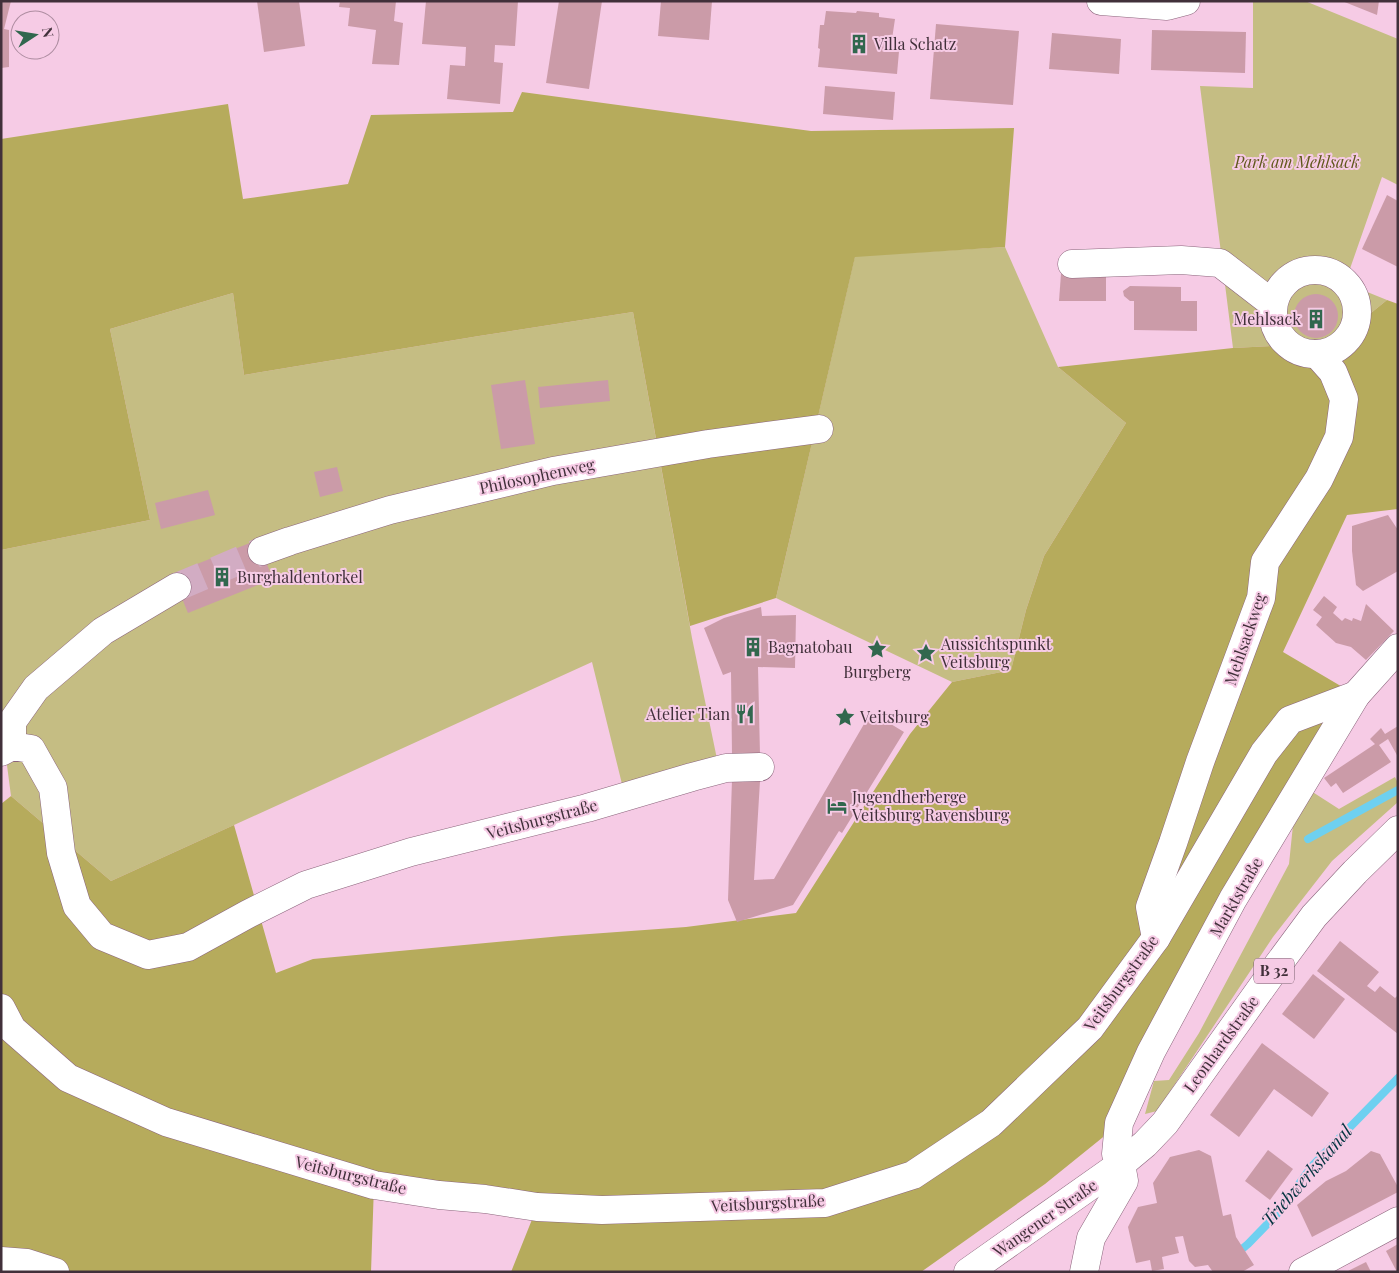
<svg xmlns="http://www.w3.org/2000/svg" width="1399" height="1273" font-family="'Playfair Display',serif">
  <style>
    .green { fill: #c5bd83 }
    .forest { fill: #b6ab5c }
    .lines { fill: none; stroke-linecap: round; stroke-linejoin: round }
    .stream { stroke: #6ed0f0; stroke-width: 8 }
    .building { fill: #cb9ba8 }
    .minor-tunnel { stroke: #d2acc3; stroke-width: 28; stroke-dasharray: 28 14; stroke-linecap: butt }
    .minor-casing { stroke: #8b657c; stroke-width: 29 }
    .major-casing { stroke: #8b657c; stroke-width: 29 }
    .minor { stroke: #fff; stroke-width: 28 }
    .major { stroke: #fff; stroke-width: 28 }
    .labels { text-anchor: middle; stroke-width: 4; stroke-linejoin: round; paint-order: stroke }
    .shield { fill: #f6cbe5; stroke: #775e6d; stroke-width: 1 }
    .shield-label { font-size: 15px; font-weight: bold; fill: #41303a }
    .poi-label { font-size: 16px; fill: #41303a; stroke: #f6cbe5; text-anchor: start }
    .park-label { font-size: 16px; font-style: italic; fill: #60581c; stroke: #f6cbe5 }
    .street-label { font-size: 16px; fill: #41303a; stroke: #f6cbe5 }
    .water-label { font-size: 18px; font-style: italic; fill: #033340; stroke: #f6cbe5 }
  </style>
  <rect width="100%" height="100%" fill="#f6cbe5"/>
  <g class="green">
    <polygon points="1253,1 1305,1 1398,39 1398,185 1382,177 1345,283 1387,300 1334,343 1233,348 1200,86 1253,88"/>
    <polygon points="1005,247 1058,367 1126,423 1044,556 1026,610 1011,670 952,682 776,598 855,256"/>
    <polygon points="233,293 244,375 479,336 633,312 692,638 717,759 622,784 592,662 111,881 11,796 1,719 1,550 150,520 110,329"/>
    <polygon points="1395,777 1398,783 1398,802 1332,861 1273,937 1157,1111 1145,1114 1154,1081 1169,1080 1199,1033 1289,864 1293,825 1311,791 1339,809"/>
  </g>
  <g class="forest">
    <polygon points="522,92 811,131 1014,128 1005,247 855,257 776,598 690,626 633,312 479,336 244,375 233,293 110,329 150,520 1,550 1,139 228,104 243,199 348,184 371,115 513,112"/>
    <polygon points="1387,300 1398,304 1398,509 1347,515 1283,652 1356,695 1123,1121 1045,1184 921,1272 511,1272 537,1207 374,1185 371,1272 55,1272 1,1261 1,804 11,796 111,881 234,825 276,973 313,959 562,936 686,927 796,913 910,734 952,682 1011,670 1026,610 1044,556 1126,423 1058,367 1233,348 1334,343"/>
  </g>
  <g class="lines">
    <g class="stream">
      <polyline points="1308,839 1398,790"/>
      <polyline points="1235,1255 1248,1244 1277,1214 1312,1166 1398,1078"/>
    </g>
  </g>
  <g class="building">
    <polygon points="1,1 11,1 4,29 9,30 9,67 1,68"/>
    <polygon points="257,1 299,1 305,46 264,52"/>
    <polygon points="340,1 396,1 394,21 403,23 399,65 372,64 376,30 348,26 350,8 339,7"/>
    <polygon points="426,1 518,1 515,46 495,45 494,62 503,63 500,104 447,99 450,65 465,66 466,47 422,44"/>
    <polygon points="559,1 602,1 589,89 546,83"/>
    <polygon points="661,1 712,1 709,40 658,36"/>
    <polygon points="1342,1 1379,1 1377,15"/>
    <polygon points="826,11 856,13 857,11 879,13 879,17 895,19 892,39 900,40 897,74 818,67 820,49 818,48 820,25 824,25"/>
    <polygon points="936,24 1019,31 1013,105 930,99"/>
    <polygon points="1152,30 1246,32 1245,73 1151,70"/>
    <polygon points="1052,33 1121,39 1119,74 1049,69"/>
    <polygon points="825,86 895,92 893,120 823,114"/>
    <polygon points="1387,195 1398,201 1398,267 1362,249"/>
    <polygon points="1061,274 1106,274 1106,301 1059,301"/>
    <polygon points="1130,286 1181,287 1181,301 1197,301 1197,331 1134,330 1134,301 1130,301 1124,296 1123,291"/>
    <circle cx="1316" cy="316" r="22"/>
    <polygon points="525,380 535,444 501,449 491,385"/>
    <polygon points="608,380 610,401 540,408 538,387"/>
    <polygon points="337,467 343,491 320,497 314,472"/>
    <polygon points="208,490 215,515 161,529 155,503"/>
    <polygon points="1388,515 1398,530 1398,571 1363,591 1356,585 1352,551 1352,526"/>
    <polygon points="257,540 273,579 188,613 172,574"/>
    <polygon points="1324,596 1337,607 1333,613 1342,621 1345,618 1352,621 1353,618 1361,621 1366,604 1394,631 1366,660 1351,647 1336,643 1316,625 1322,617 1313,610"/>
    <polygon points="761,607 762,616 796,615 795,668 758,667 760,755 732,755 731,672 723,675 704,628 724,618"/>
    <polygon points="871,712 904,732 842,833 839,831 793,905 737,922 728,900 732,780 760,781 754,880 774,879"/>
    <polygon points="1398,726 1398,757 1388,739 1379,745 1391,762 1343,793 1336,783 1331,787 1324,778 1375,744 1370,739 1381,728 1385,734"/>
    <polygon points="1340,941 1379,972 1367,986 1375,992 1380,986 1395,998 1398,995 1398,1034 1317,971"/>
    <polygon points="1313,974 1345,999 1314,1039 1282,1014"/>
    <polygon points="1262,1043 1329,1093 1312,1117 1274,1089 1239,1137 1210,1115"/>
    <polygon points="1199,1150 1211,1156 1223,1216 1231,1214 1236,1237 1254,1265 1242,1272 1213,1272 1208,1265 1195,1267 1189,1261 1183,1236 1175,1237 1179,1253 1162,1257 1164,1269 1152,1271 1150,1260 1136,1263 1128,1227 1138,1207 1157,1203 1153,1183 1170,1157"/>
    <polygon points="1268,1150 1293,1169 1270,1200 1245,1181"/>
    <polygon points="1371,1151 1380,1154 1398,1187 1398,1192 1312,1237 1297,1205 1326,1181 1346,1171"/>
    <polygon points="1398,1244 1398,1272 1397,1272 1386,1251"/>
    <polygon points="1366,1262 1371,1272 1346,1272"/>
  </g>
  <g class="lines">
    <polyline class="minor-tunnel" points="177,587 262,551"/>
    <defs>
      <g id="minor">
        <polyline points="1101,1 1167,6 1186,1"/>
        <polyline points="1072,264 1181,260 1220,263 1273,304"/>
        <circle cx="1315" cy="312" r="42"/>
        <polyline points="262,551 290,541 390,510 553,471 708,444 819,429"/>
        <polyline points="12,746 12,722 36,688 103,631 177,587"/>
        <polyline points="1,752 12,746 31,749 53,788 61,853 77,906 102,936 148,955 188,947 248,914 306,885 411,852 587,808 692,777 726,768 760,767"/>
        <polyline points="1156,938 1150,907 1173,843 1200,762 1261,598 1265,562 1319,479 1339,437 1344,399 1333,372 1317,354"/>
        <polyline points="1,1008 12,1029 68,1078 166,1122 374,1185 439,1195 485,1199 537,1207 602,1210 825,1203 913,1175 991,1123 1090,1028 1156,938 1264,753 1290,720 1356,695"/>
        <polyline points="1,1261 27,1263 55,1272"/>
        <polyline points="1084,1272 1091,1238 1124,1181 1121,1164 1116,1154 1119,1123 1151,1052 1233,899 1356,695 1398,648"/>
        <polyline points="1303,1272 1398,1221"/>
      </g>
      <polyline id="major" points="968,1272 1121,1164 1145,1144 1165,1123 1277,966 1314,916 1355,872 1398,830"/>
    </defs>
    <use href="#minor" class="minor-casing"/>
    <use href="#major" class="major-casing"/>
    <use href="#minor" class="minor"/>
    <use href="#major" class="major"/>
  </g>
  <defs>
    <symbol id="building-bare" viewBox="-9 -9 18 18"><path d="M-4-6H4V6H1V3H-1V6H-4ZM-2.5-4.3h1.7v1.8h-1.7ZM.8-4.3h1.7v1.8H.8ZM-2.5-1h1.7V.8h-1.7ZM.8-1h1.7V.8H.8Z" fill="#31674e" stroke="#f6cbe5" stroke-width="2.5" paint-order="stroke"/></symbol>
    <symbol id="sight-bare" viewBox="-9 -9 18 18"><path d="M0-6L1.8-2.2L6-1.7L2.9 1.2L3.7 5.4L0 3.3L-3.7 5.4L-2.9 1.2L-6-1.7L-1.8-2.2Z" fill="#31674e" stroke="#f6cbe5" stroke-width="2.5" paint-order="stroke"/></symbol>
    <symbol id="restaurant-bare" viewBox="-9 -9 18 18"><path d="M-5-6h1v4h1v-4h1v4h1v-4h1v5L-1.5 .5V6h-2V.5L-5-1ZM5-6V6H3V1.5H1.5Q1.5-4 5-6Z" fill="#31674e" stroke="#f6cbe5" stroke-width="2.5" paint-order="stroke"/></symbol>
    <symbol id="hotel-bare" viewBox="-9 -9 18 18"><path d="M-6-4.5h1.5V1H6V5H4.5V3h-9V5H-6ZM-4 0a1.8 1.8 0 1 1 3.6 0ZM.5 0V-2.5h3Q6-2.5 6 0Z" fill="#31674e" stroke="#f6cbe5" stroke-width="2.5" paint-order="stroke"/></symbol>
  </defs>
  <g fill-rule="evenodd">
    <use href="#building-bare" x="845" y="30" width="28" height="28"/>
    <use href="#building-bare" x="1302" y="305" width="28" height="28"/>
    <use href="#building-bare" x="208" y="563" width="28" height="28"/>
    <use href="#building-bare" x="739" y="633" width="28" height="28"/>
    <use href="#sight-bare" x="863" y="635" width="28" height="28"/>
    <use href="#sight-bare" x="912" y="639" width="28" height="28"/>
    <use href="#restaurant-bare" x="731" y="700" width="28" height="28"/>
    <use href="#sight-bare" x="831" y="703" width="28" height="28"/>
    <use href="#hotel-bare" x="823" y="792" width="28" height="28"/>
  </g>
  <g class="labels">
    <rect class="shield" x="1254" y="958.5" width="40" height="25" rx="4"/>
    <g class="shield-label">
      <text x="1274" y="976">B 32</text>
    </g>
    <g class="poi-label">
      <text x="874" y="50">Villa Schatz</text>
      <text x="1301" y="325" text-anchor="end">Mehlsack</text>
      <text x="237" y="583">Burghaldentorkel</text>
      <text x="941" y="650">Aussichtspunkt<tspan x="941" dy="18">Veitsburg</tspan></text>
      <text x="768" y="653">Bagnatobau</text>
      <text x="877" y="678" text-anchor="middle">Burgberg</text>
      <text x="730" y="720" text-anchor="end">Atelier Tian</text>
      <text x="860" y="723">Veitsburg</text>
      <text x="852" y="803">Jugendherberge<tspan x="852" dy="18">Veitsburg Ravensburg</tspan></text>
    </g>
    <g class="park-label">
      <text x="1297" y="168">Park am Mehlsack</text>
    </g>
    <g class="street-label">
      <text transform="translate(537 476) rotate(-12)" y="6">Philosophenweg</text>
      <text transform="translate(1245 639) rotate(-71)" y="6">Mehlsackweg</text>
      <text transform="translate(542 819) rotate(-15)" y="6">Veitsburgstraße</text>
      <text transform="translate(1236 897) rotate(-60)" y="6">Marktstraße</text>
      <text transform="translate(1121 983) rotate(-54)" y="6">Veitsburgstraße</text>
      <text transform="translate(1221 1044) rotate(-54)" y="6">Leonhardstraße</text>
      <text transform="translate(351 1175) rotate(14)" y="6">Veitsburgstraße</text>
      <text transform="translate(768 1203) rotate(-3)" y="6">Veitsburgstraße</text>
      <text transform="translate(1045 1218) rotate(-35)" y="6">Wangener Straße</text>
    </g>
    <g class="water-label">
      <text transform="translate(1307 1176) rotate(-49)" y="6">Triebwerkskanal</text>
    </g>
  </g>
  <rect width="1399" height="1273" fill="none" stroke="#41303a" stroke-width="5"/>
  <g transform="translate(35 35) rotate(78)"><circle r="24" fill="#f6cbe5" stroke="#ae8da1"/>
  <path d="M0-4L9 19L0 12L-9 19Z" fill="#31674e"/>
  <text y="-8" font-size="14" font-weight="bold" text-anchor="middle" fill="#41303a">N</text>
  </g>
</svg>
